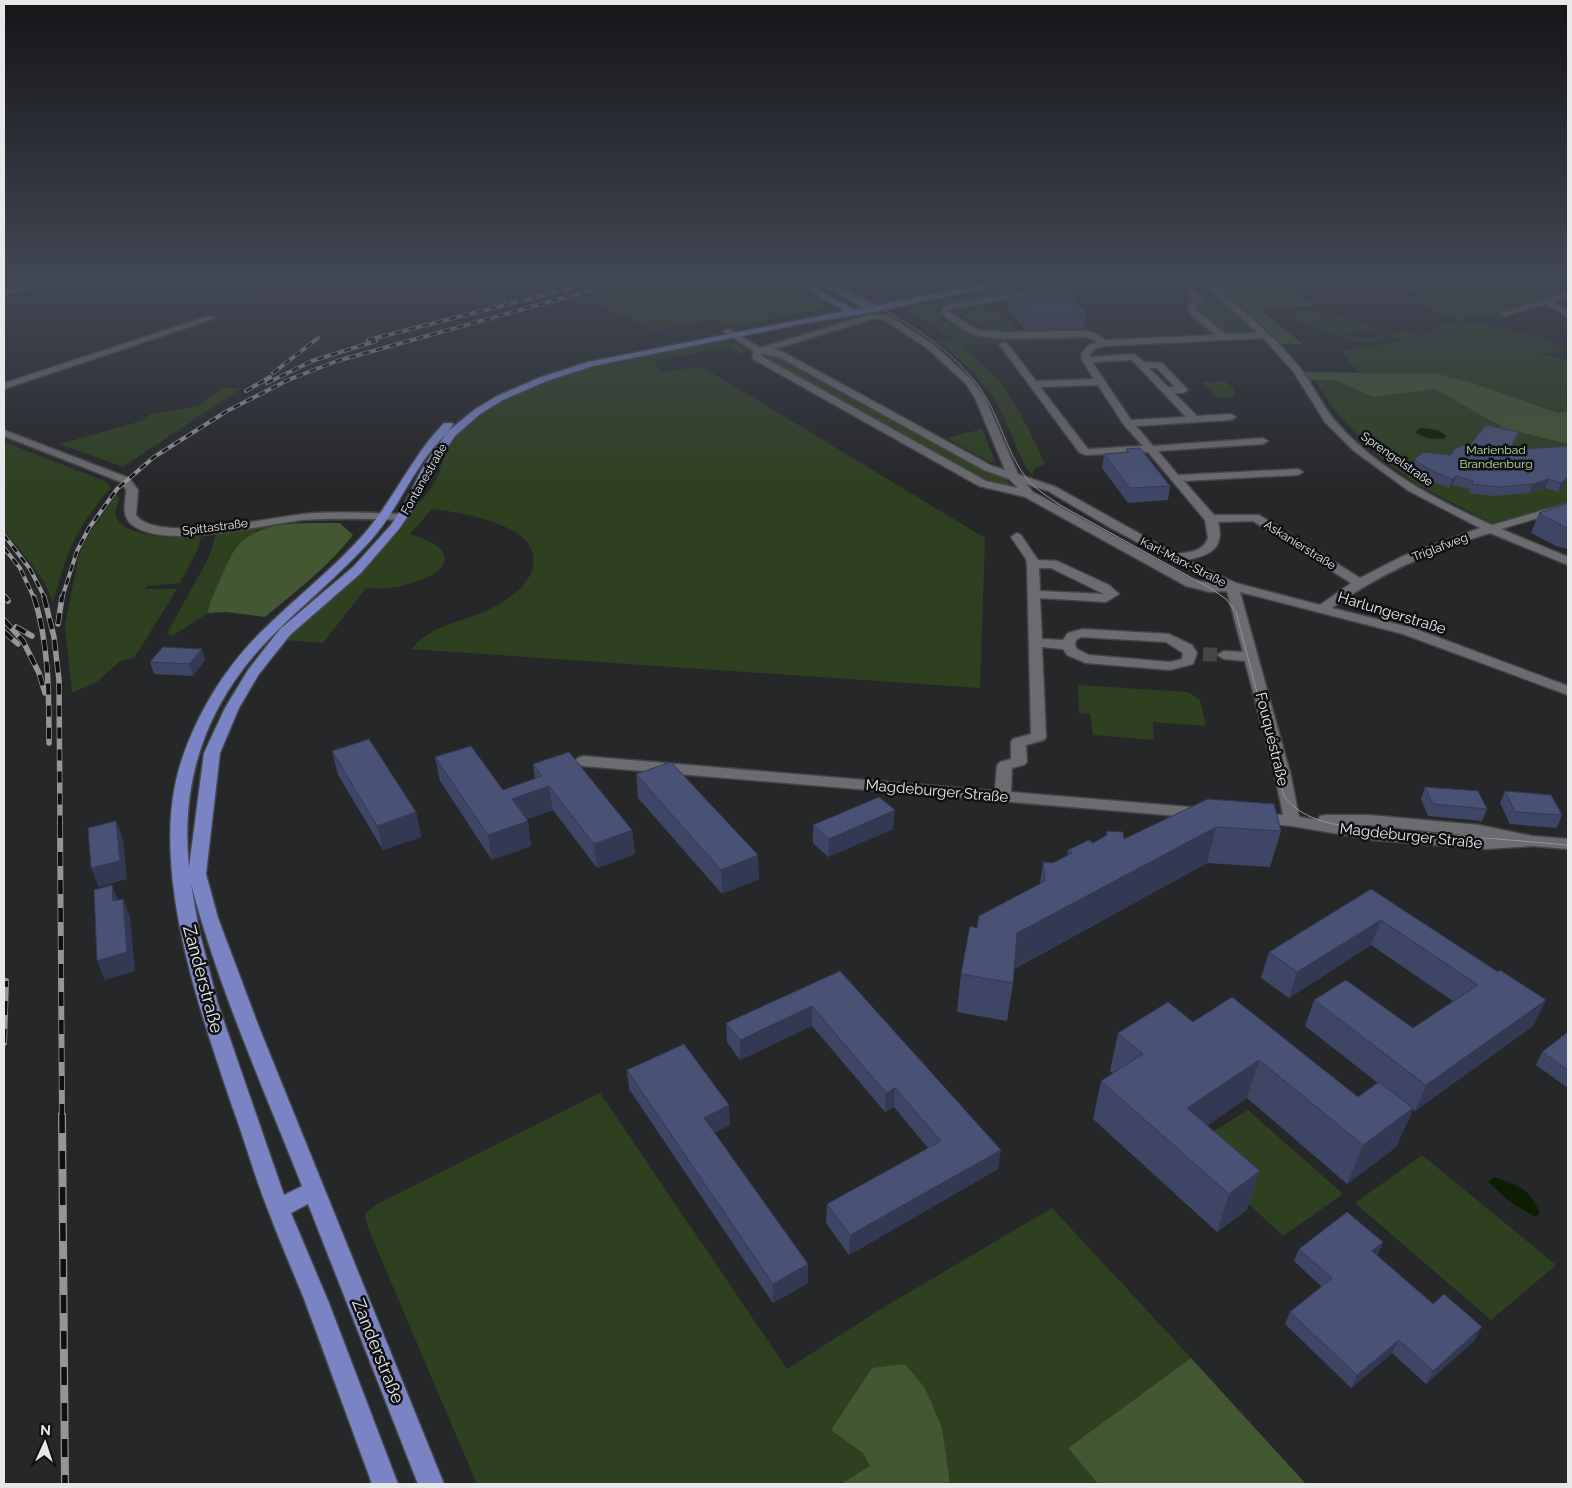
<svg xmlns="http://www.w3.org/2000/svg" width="1572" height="1488" font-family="Raleway,sans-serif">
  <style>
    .green { fill: #2f4020; fill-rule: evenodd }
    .forest { fill: #435733 }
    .water { fill: #0d1e00 }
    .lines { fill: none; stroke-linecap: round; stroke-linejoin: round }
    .minor-tunnel { stroke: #434446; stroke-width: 14; stroke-dasharray: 14 8; stroke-linecap: butt }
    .minor-casing { stroke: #434446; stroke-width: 3 }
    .major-casing { stroke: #434446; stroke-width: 3 }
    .minor { fill: #6b6c6f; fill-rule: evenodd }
    .major { fill: #7a84c4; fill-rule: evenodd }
    .tram { stroke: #949596; stroke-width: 1 }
    .rail-far3-casing { stroke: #949596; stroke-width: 4 }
    .rail-far2-casing { stroke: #949596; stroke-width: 5.5 }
    .rail-far1-casing { stroke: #949596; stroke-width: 6 }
    .rail-casing { stroke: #949596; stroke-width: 8 }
    .rail-far3 { stroke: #0f1011; stroke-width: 2.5; stroke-dasharray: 7; stroke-linecap: butt }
    .rail-far2 { stroke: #0f1011; stroke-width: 4; stroke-dasharray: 11; stroke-linecap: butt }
    .rail-far1 { stroke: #0f1011; stroke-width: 4.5; stroke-dasharray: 14; stroke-linecap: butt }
    .rail { stroke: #0f1011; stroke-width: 5.5; stroke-dasharray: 18; stroke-linecap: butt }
    .wall { fill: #3f4665 }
    .shaded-wall { fill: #333952 }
    .building { fill: #495175; stroke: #333952 }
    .labels { text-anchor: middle; stroke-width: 5; stroke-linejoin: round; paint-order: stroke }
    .far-park-label { font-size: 12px; fill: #bde0a2; stroke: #0f1011 }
    .far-street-label { font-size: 12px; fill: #e7e8e9; stroke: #0f1011 }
    .street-label { font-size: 15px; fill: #e7e8e9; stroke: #0f1011 }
    .near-street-label { font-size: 18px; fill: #e7e8e9; stroke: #0f1011 }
  </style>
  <rect width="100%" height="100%" fill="#262729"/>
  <g class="green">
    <polygon points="565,281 590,281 492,306 468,305"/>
    <polygon points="645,281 784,281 827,303 827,306 823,309 744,324 726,325 713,319 663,329 652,330 587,298"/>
    <polygon points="1182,281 1197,281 1213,294 1212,297 1221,300 1256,331 1222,334 1213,327 1215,325 1194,309 1199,293"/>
    <polygon points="1435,281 1490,283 1521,281 1564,293 1501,314 1480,315 1457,320 1433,311 1416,300"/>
    <polygon points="1025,283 1035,287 1034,291 961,302 963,303 954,305 939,302"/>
    <path d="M 937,303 L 950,305 L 940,309 L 941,313 L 946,316 L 940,318 C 957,327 969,335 988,337 L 1085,336 L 1096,339 L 961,345 C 976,359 992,372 1005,389 C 1021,411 1033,439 1045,464 L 1035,468 L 1033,471 L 1034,474 L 1032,475 L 1027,469 C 1017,451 1011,432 1002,413 C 987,383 962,359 935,341 L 948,339 L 956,342 L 910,310 L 911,308 Z"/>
    <path d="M 961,307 C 995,308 997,305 1019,333 L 990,332 L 952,310 Z"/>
    <path d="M 1301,310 C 1317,309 1377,324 1385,337 C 1370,355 1297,320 1278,313 L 1292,315 L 1294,312 ZM 1369,330 L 1379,334 L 1381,338 L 1367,340 L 1343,335 Z"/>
    <polygon points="1460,321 1536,335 1568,350 1541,354 1568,362 1568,503 1491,523 1418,485 1372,451 1377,450 1369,443 1364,443 1330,404 1316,382 1310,380 1304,372 1359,373 1341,351 1405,341 1390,334 1400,330 1425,335 1440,326"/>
    <path d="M 717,342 L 735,343 L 747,350 L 741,354 L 729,347 L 653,361 L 663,372 L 699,367 L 714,374 L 985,538 L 980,688 L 411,649 C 418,641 426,635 435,630 C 449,623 466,619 481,613 C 506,603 548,576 529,545 C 513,521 458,512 432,509 L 410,534 C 464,550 450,574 405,585 C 392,589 379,589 366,588 L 323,643 L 285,640 L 308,618 L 372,562 L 432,487 L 440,471 L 443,453 L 452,439 L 482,412 L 516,393 L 563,374 L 604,364 Z"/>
    <polygon points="766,354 775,354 991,472 1005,478 1011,486 1007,487 985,482 761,356"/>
    <polygon points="1225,381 1233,388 1235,397 1217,397 1202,382"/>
    <polygon points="222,388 242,388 123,467 60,444 144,420 150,414 198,406"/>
    <polygon points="982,429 995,461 990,462 946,438"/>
    <path d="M 4,442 L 105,481 L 111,488 C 76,526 66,554 53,603 L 44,581 L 4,529 Z"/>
    <path d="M 117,494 L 119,497 C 119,504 114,510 116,516 C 123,539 182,538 201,537 L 198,549 L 180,583 L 148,586 L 145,589 L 177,589 L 134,658 L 120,661 L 98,681 L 72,693 L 65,625 L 79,555 L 90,532 Z"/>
    <polygon points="288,524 257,530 232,555 209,605 208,613 172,636 167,633 208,559 216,535 267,525"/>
    <polygon points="1078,685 1188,692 1200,700 1206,726 1153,722 1154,740 1093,735 1090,714 1079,713"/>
    <polygon points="600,1093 787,1369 881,1309 1052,1208 1191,1358 1068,1448 1098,1484 477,1484 368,1228 365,1214 377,1204"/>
    <polygon points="1248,1110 1343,1194 1283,1236 1188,1147"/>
    <polygon points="1422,1155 1556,1265 1491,1320 1355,1203"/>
  </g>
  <g class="forest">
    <polygon points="1314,281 1435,281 1422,293 1349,284 1324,285"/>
    <polygon points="1293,289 1316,306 1259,309 1303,344 1281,344 1259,322 1225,293"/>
    <polygon points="1304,372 1439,374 1472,383 1558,413 1568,411 1568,444 1504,428 1435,389 1373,397 1336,380 1310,380"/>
    <path d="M 340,523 L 353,535 C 328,567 296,591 265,617 L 226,612 L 208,613 L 209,605 C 216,589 223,572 231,556 C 252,517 303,524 340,523 Z"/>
    <polygon points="1191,1358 1306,1484 1098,1484 1068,1448"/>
    <polygon points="905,1364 925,1388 942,1428 950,1483 841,1484 870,1466 863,1453 831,1430 872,1368"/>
  </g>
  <g class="water">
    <polygon points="1421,428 1438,430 1447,436 1443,439 1427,438 1416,433 1418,429"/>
    <path d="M 1494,1177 C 1519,1186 1529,1188 1540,1213 L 1535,1217 L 1509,1201 L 1488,1182 Z"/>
  </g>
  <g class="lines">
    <polyline class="minor-tunnel" points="1203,654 1224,655"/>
    <defs>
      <g id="minor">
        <polygon points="46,281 62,281 4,295 4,291"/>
        <path d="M 1022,281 L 1032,281 L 1043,289 L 1037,294 L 951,309 L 949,312 L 978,330 L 1003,332 L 1086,331 L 1095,333 L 1106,340 L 1215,335 L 1191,314 L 1187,306 L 1194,299 L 1175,281 L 1184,281 L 1203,299 L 1195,306 L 1197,311 L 1225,334 L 1258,333 L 1199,281 L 1208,281 L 1215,287 L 1320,283 L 1320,287 L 1317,287 L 1220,291 C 1249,315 1276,338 1299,367 C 1313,384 1322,406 1337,423 C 1378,469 1436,500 1492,525 L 1568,503 L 1568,509 L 1501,529 L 1568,557 L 1568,565 L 1490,533 C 1434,550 1380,573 1332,608 L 1413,628 L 1568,686 L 1568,695 L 1403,634 L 1240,592 L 1291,776 L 1299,817 L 1318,820 L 1320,816 L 1326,815 L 1369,815 L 1479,825 L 1532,836 L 1568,839 L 1568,849 L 1532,846 L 1486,849 L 1374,840 L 1292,826 L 1251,822 L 1249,818 L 1251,814 L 1257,813 L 1283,815 L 1275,776 L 1245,661 L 1224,659 L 1217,655 L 1224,651 L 1243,652 L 1227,591 L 1210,592 L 1186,586 L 1025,497 L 979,486 L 753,359 L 752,357 L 754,352 L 723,331 L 730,329 L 760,348 L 868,315 L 888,315 L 933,344 L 972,380 L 985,398 L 1018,474 L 1056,487 L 1176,554 C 1189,552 1203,552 1208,538 L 1205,520 L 1148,452 L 1086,455 L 1079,452 L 999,344 L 1006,342 L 1036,381 L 1094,379 L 1082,360 L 1081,354 L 1089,345 L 1097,342 L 1086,337 C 1060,337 994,342 973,334 C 963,330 948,320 941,312 L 945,305 L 948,305 L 1034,290 ZM 872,319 L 883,319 L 927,348 L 966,384 L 975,398 L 1005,470 L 992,466 L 785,353 L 775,349 ZM 1263,338 L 1293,371 L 1325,422 L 1354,451 L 1409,491 L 1480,528 L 1403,556 L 1360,578 L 1259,515 L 1214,515 L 1184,481 L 1298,475 L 1303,472 L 1298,469 L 1178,475 L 1158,451 L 1263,444 L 1268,441 L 1263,438 L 1153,446 L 1136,426 L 1231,420 L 1236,417 L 1231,414 L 1197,416 L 1174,393 L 1183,393 L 1188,390 L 1162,363 L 1144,362 L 1134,354 L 1090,357 L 1090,354 L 1095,349 L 1105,346 ZM 762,354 L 779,357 L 984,470 L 1009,479 L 1018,488 L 986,481 L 761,356 ZM 1132,360 L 1186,417 L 1131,420 L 1092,362 ZM 1149,368 L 1157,368 L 1175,387 L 1168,387 ZM 1098,385 L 1124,425 L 1143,446 L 1088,449 L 1040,387 ZM 1026,484 L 1048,491 L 1109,527 L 1216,584 L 1194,580 L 1033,492 ZM 1253,521 L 1351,583 L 1320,605 L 1236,583 L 1187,560 C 1210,555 1225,549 1218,522 ZM 1347,825 L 1369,825 L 1493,838 L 1374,830 Z"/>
        <polygon points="1568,292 1568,296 1553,301 1568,312 1568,318 1546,304 1504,316 1500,314"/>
        <polygon points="209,316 216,318 4,389 4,383"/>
        <path d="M 4,430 L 129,478 L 138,490 L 136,515 C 157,545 279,515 314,513 C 344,511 373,513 402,514 L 408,517 L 402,520 C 369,519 336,518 303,520 C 264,524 160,552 130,523 C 121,513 126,501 126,490 L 121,482 L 4,436 Z"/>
        <path d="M 1017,533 L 1021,535 L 1038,560 L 1057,561 L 1109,585 L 1119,594 L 1106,602 L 1040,598 L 1042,639 L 1063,640 L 1068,633 L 1083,629 L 1169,634 L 1192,645 L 1197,653 L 1193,664 L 1170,670 L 1086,663 L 1067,655 L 1063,649 L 1042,647 L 1046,737 L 1044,740 L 1026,745 L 1027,762 L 1024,765 L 1012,768 L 1011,792 L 1202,808 L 1208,809 L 1210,813 L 1208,817 L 1202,818 L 583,766 L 578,764 L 575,761 L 578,758 L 583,756 L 995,791 L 997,765 L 1000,762 L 1011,759 L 1011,742 L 1013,739 L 1031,734 L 1027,564 L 1026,559 L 1011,537 ZM 1039,568 L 1051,568 L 1104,594 L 1040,591 ZM 1081,637 L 1166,642 L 1183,653 L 1182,659 L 1170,662 L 1089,655 L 1077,649 L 1075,645 L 1076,640 Z"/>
      </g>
      <path id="major" d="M 793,281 L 803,281 L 855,310 L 864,308 L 816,281 L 826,281 L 874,306 L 1000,281 L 1017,281 L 874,312 L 801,324 L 593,366 L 547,381 L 503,400 L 480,414 L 455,436 L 432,469 L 417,503 L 399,529 L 361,573 L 290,635 L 259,674 L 239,708 L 220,753 L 206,874 L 218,918 L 259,1027 L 444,1484 L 418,1484 L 308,1204 L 291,1213 L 329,1303 L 398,1484 L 372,1484 C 349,1422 327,1360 304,1299 C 292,1269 279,1240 268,1210 C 254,1175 244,1138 231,1103 C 198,1005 147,861 182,759 C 198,712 225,668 260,633 C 294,599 332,570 364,534 C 394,499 412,456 444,423 L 452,423 L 453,425 C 443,438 431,449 422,463 C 405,488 392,516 372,539 C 340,575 302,605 269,639 C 207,703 180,778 189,867 L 204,753 L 225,708 L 248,670 L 280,629 L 353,567 L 391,525 L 405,503 L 422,469 L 447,432 L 474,410 L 497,396 L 541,377 L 588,362 L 845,311 ZM 191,884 C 218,987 263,1087 302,1186 L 284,1195 L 218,1004 L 199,930 Z"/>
    </defs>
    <use href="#minor" class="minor-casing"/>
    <use href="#major" class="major-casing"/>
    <use href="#minor" class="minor"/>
    <use href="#major" class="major"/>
    <path class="tram" d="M 829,281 C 883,309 943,337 980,388 C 1000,416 1006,452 1027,479 C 1036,490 1049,497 1060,505 L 1210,588 L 1226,599 L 1236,612 L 1284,796 C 1299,816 1321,822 1345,826 L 1568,845"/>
    <defs>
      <g id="rail-far3">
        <polyline points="368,340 599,281"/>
        <polyline points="273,373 318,338"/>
        <polyline points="267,383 312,361 376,341"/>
        <polyline points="246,391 270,377"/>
        <polyline points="4,535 30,569 45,598"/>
        <polyline points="4,548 20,568 34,598"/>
        <polyline points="4,595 6,598"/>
        <polyline points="62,598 77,551 89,528 117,489 154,457 227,411 288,380 337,361 624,281"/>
      </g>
      <g id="rail-far2">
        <polyline points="5,597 8,601"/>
        <path d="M 34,597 C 49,644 49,694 49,743"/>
        <polyline points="44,597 54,637 59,680 60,825"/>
        <polyline points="4,620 23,641 39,673 45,693"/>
        <polyline points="58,624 62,597"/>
        <polyline points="16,627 32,636"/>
        <polyline points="4,632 18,644"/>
      </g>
      <g id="rail-far1">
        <polyline points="60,824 62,1116"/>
        <polyline points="4,1043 6,981"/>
      </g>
      <polyline id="rail" points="62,1115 65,1484"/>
    </defs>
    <use href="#rail-far3" class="rail-far3-casing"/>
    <use href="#rail-far2" class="rail-far2-casing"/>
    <use href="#rail-far1" class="rail-far1-casing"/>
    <use href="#rail" class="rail-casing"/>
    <use href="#rail-far3" class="rail-far3"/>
    <use href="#rail-far2" class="rail-far2"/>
    <use href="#rail-far1" class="rail-far1"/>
    <use href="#rail" class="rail"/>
  </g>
  <g class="wall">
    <polygon points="1010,293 1086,313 1084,329 1025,330 1008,309"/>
    <polygon points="1516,441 1511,450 1568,476 1564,486 1558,492 1545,488 1529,493 1495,496 1469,493 1470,489 1453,485 1449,488 1433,482 1411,469 1414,460 1450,455"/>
    <polygon points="1126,449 1170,486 1168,500 1128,503 1102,468 1104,454 1126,453"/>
    <polygon points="1568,503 1568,549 1556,546 1531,533 1539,513"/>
    <polygon points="202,649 205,660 193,676 154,674 150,662"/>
    <polygon points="332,751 416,812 421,837 383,850 338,775"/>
    <polygon points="435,757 503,790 535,779 533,764 632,830 635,854 597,868 553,810 527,819 531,846 492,860 440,781"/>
    <polygon points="636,774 759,879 722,894 638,798"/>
    <polygon points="1425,787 1487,809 1482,821 1428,816 1421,799"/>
    <polygon points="1505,791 1562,815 1557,828 1510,824 1500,803"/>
    <polygon points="1208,799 1281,831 1270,867 1207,863 1014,969 1013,983 1007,1021 957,1012 961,974 977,928 1040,884 1043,862 1053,863 1067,856 1068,850 1093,843 1106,836 1107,831 1124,839"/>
    <polygon points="813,825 893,829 828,857 813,843"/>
    <polygon points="1371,889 1498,972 1546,1000 1533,1026 1415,1111 1413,1109 1396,1147 1347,1184 1247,1098 1207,1125 1247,1210 1217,1232 1093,1119 1101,1081 1113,1073 1110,1071 1118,1033 1193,1022 1358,1097 1378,1083 1305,1026 1314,1000 1413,1028 1453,1001 1371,945 1289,998 1261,978 1269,952"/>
    <polygon points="840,971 998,1169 849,1255 826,1223 827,1204 928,1148 894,1107 885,1112 812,1026 740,1060 727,1042 726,1023"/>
    <polygon points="1568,1032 1568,1088 1536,1065 1542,1052"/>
    <polygon points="627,1070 730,1125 714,1133 808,1264 808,1283 773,1303 629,1089"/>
    <polygon points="1383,1242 1377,1255 1475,1340 1426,1384 1392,1353 1351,1388 1285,1324 1290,1312 1322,1287 1294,1261 1299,1249"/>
  </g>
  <g class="shaded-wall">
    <polygon points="1519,432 1516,441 1507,459 1509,450"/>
    <polygon points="1456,476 1453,485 1449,488 1452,479"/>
    <polygon points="1567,477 1564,486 1558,492 1561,483"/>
    <polygon points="1549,479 1545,488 1529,493 1532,484"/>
    <polygon points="202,649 205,660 193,676 189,664"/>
    <polygon points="549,786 553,810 516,823 512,799"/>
    <polygon points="895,810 893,829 828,857 829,839"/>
    <polygon points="416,812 421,837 383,850 377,826"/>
    <polygon points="116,821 123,839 127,879 99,887 91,868"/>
    <polygon points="528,821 531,846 492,860 488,835"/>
    <polygon points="1216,827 1207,863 1011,970 1017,933"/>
    <polygon points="632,830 635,854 597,868 594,844"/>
    <polygon points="758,855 759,879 722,894 721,870"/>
    <polygon points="112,885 120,904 113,901"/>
    <polygon points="123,899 130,917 135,971 105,980 97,961"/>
    <polygon points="1381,920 1371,945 1289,998 1297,972"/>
    <polygon points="1546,1000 1533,1026 1415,1111 1426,1085"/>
    <polygon points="812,1006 812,1026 740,1060 740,1040"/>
    <polygon points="1259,1060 1247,1098 1177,1147 1187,1108"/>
    <polygon points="895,1088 894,1107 885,1112 886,1093"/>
    <polygon points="729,1105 730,1125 705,1137 704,1118"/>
    <polygon points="1413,1108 1396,1147 1347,1184 1363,1145"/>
    <polygon points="1001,1150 998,1169 849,1255 850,1235"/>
    <polygon points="1260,1171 1247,1210 1217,1232 1229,1194"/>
    <polygon points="1383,1242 1377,1255 1372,1251"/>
    <polygon points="808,1264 808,1283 773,1303 773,1284"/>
    <polygon points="1482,1327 1475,1340 1426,1384 1433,1371"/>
    <polygon points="1399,1340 1392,1353 1351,1388 1357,1375"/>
  </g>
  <g class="building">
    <polygon points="1064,289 1086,313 1027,314 1010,293"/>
    <polygon points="1486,425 1519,432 1509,450 1568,446 1568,475 1567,477 1561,483 1549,479 1532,484 1498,487 1472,484 1473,481 1456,476 1452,479 1436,473 1414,460 1423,452 1450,455 1455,449 1464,445 1470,445"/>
    <polygon points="1140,448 1170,486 1130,488 1104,454 1129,452 1126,449"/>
    <polygon points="1568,503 1568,527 1563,526 1539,513"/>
    <polygon points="163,647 202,649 189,664 150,662"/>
    <polygon points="369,739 416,812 377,826 332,751"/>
    <polygon points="471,746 503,790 542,776 533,764 569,752 632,830 594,844 549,786 512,799 528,821 488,835 435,757"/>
    <polygon points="671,762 758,855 721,870 636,774"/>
    <polygon points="1425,787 1478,791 1487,809 1433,804"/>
    <polygon points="1505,791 1551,795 1562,815 1515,812"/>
    <polygon points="879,797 895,810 829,839 813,825"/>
    <polygon points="1208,799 1274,804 1281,831 1216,827 1017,933 1013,983 961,974 970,926 977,928 979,916 1045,881 1043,862 1053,863 1072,853 1068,850 1089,840 1093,843 1107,835 1107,831 1123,832 1124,839"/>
    <polygon points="116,821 120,861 91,868 88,828"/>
    <polygon points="112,885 113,901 123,899 127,952 97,961 94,890"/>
    <polygon points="1371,889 1498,972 1500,970 1546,1000 1426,1085 1314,1000 1346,980 1413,1028 1478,985 1381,920 1297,972 1269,952"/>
    <polygon points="840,971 1001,1150 850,1235 827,1204 941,1141 895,1088 886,1093 812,1006 740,1040 726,1023"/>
    <polygon points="1232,997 1358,1097 1379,1082 1413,1108 1363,1145 1259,1060 1187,1108 1260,1171 1229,1194 1101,1081 1143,1054 1118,1033 1168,1002 1193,1022"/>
    <polygon points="1568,1032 1568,1070 1542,1052"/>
    <polygon points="684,1044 729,1105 704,1118 808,1264 773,1284 627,1070"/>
    <polygon points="1347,1212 1383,1242 1372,1251 1433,1304 1444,1294 1482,1327 1433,1371 1399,1340 1357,1375 1290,1312 1332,1278 1299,1249"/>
  </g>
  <linearGradient id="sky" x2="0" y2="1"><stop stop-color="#151517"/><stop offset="0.57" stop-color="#414754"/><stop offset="1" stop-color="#414754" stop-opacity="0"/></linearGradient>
  <rect width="1572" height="490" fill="url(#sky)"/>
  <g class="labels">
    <g class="far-park-label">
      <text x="1496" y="454">Marienbad<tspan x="1496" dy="14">Brandenburg</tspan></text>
    </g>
    <g class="far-street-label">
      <text transform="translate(1397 459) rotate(35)" y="4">Sprengelstraße</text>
      <text transform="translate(424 479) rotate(-60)" y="4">Fontanestraße</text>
      <text transform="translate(215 527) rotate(-7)" y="4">Spittastraße</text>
      <text transform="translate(1300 545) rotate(32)" y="4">Askanierstraße</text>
      <text transform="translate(1440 547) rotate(-21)" y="4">Triglafweg</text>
      <text transform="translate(1183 562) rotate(27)" y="4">Karl-Marx-Straße</text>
    </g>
    <g class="street-label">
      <text transform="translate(1392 613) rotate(17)" y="5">Harlungerstraße</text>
      <text transform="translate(1272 739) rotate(76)" y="5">Fouquéstraße</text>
      <text transform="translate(937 791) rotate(5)" y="5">Magdeburger Straße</text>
      <text transform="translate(1411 836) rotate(6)" y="5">Magdeburger Straße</text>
    </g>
    <g class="near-street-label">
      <text transform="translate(203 979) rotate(75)" y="6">Zanderstraße</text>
      <text transform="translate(378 1351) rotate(68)" y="6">Zanderstraße</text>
    </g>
  </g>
  <rect width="1572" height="1488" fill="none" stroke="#e7e8e9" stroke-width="10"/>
  <g transform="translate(45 1443) rotate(3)" stroke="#0f1011" stroke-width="4" paint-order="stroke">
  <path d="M0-4L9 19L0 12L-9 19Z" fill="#e7e8e9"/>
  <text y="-8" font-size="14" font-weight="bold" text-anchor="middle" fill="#e7e8e9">N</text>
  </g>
</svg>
